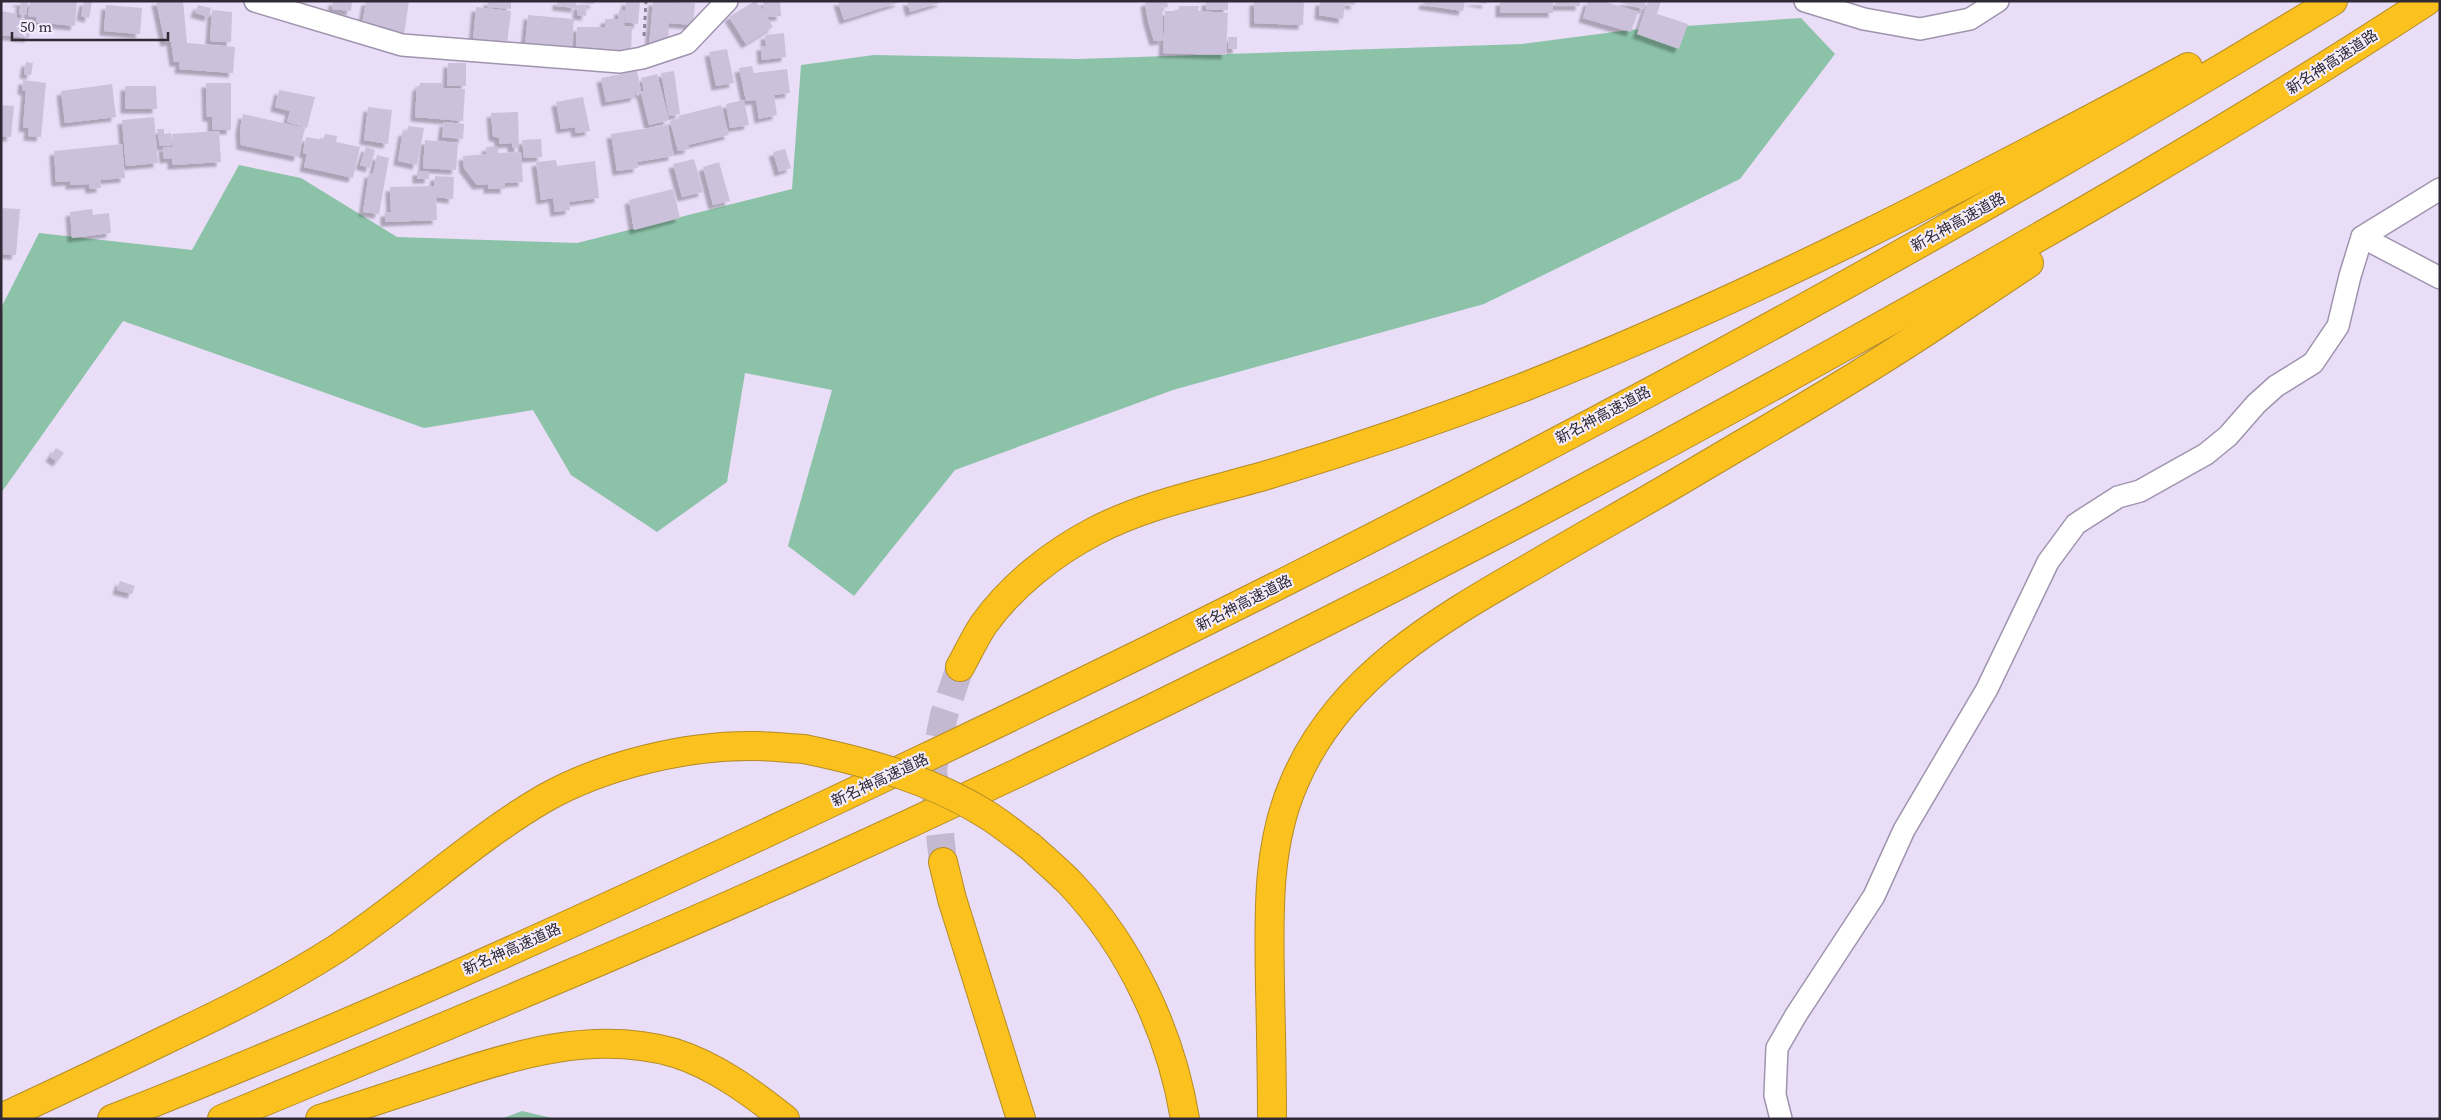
<svg xmlns="http://www.w3.org/2000/svg" width="2441" height="1120" font-family="'Source Serif 4','Noto Sans JP',serif">
  <style>
    .green { fill: #8cc3a8 }
    .building { fill: #ccc1db; filter: url(#shadow) }
    .lines { fill: none; stroke-linecap: round; stroke-linejoin: round }
    .highway-tunnel { stroke: #c4b9d1; stroke-width: 28; stroke-dasharray: 28 14; stroke-linecap: butt }
    .minor-casing { stroke: #9f94ad; stroke-width: 24 }
    .highway-casing { stroke: #b48c26; stroke-width: 30 }
    .path { stroke: #8d8497; stroke-width: 3; stroke-dasharray: 4 4; stroke-linecap: butt }
    .minor { stroke: #fff; stroke-width: 21 }
    .highway { stroke: #fbc11e; stroke-width: 28 }
    .highway-bridge-casing { stroke: #b48c26; stroke-width: 30; stroke-linecap: butt }
    .highway-bridge { stroke: #fbc11e; stroke-width: 28 }
    .labels { text-anchor: middle; stroke-width: 4; stroke-linejoin: round; paint-order: stroke }
    .street-label { font-size: 15px; fill: #2f2a35; stroke: #f4edfd }
  </style>
  <defs>
    <filter id="shadow"><feDropShadow dx="-4.5" dy="4.5" stdDeviation="1" flood-color="#0004"/></filter>
  </defs>
  <rect width="100%" height="100%" fill="#e9ddf8"/>
  <g class="green">
    <polygon points="1801,18 1835,54 1740,179 1484,304 1173,390 955,470 854,596 788,546 832,390 745,373 727,482 657,532 571,475 533,410 424,428 123,321 1,493 1,308 39,233 192,250 239,165 301,178 397,237 577,243 792,189 801,65 874,55 1078,59 1522,44 1629,30"/>
    <polygon points="522,1111 556,1119 501,1119"/>
  </g>
  <g class="building">
    <polygon points="15,1 28,1 26,15 19,14 21,3"/>
    <polygon points="30,1 77,1 75,26 36,22 37,17 28,16"/>
    <polygon points="84,1 92,2 89,18 81,16"/>
    <polygon points="156,1 183,1 187,43 235,47 233,73 179,69 180,62 174,62 171,41 165,42"/>
    <polygon points="333,1 352,1 351,11 332,9"/>
    <polygon points="366,1 409,1 404,35 362,25"/>
    <polygon points="488,1 511,1 511,9 487,7"/>
    <polygon points="557,1 576,1 576,8 557,6"/>
    <polygon points="577,1 594,1 594,4 577,3"/>
    <polygon points="626,1 640,1 638,24 625,22"/>
    <polygon points="653,1 695,3 693,25 669,23 668,44 649,47"/>
    <polygon points="755,1 764,11 763,1 780,1 781,16 767,17 773,27 746,44 729,17"/>
    <polygon points="838,1 900,1 900,2 844,20"/>
    <polygon points="907,1 942,1 942,2 910,12"/>
    <polygon points="1148,1 1167,1 1168,7 1162,8 1163,40 1154,41 1148,21 1145,3"/>
    <rect x="1206" y="1" width="22" height="9"/>
    <polygon points="1254,1 1304,1 1303,25 1254,23"/>
    <polygon points="1320,1 1355,1 1355,5 1345,4 1343,19 1319,15"/>
    <polygon points="1424,1 1465,1 1463,11 1423,5"/>
    <polygon points="1468,1 1487,1 1486,4"/>
    <rect x="1500" y="1" width="53" height="12"/>
    <rect x="1555" y="1" width="25" height="5"/>
    <polygon points="1588,1 1603,1 1638,12 1631,32 1583,18"/>
    <polygon points="1623,1 1646,1 1644,9 1622,3"/>
    <polygon points="1648,1 1661,1 1657,14 1688,24 1679,49 1637,34"/>
    <polygon points="106,5 142,8 140,34 104,31"/>
    <polygon points="198,5 211,8 209,17 195,13"/>
    <polygon points="578,5 587,5 586,16 577,15"/>
    <polygon points="1179,6 1199,6 1198,11 1228,13 1226,55 1163,53 1165,11 1179,11"/>
    <polygon points="476,7 511,11 507,45 473,41"/>
    <polygon points="212,10 232,12 231,42 210,41"/>
    <polygon points="619,10 625,10 624,26 632,27 631,54 576,52 577,27 605,27 605,19 618,19"/>
    <polygon points="1,11 17,14 17,18 32,20 29,38 1,35"/>
    <polygon points="528,15 574,19 571,50 525,46"/>
    <polygon points="784,33 786,57 762,60 761,46 766,46 765,35"/>
    <rect x="1228" y="37" width="9" height="12"/>
    <polygon points="727,49 734,83 716,86 709,52"/>
    <polygon points="26,62 33,63 31,75 24,74"/>
    <polygon points="448,63 466,63 466,86 447,86"/>
    <polygon points="752,66 754,73 787,69 790,93 774,95 777,115 759,119 756,100 746,101 739,68"/>
    <polygon points="637,71 641,91 644,91 641,78 657,74 669,120 649,125 641,93 635,94 635,97 606,102 601,78"/>
    <polygon points="674,71 680,114 669,116 661,73"/>
    <polygon points="23,80 46,83 41,137 28,136 29,128 23,127 26,91 22,90"/>
    <polygon points="206,83 231,83 231,130 212,130 212,117 207,117"/>
    <polygon points="420,83 442,83 442,88 465,89 463,121 415,117 417,86 420,86"/>
    <polygon points="112,84 116,117 65,123 61,91"/>
    <polygon points="125,86 156,86 157,109 125,109"/>
    <polygon points="279,90 315,97 307,128 287,122 290,111 275,107"/>
    <polygon points="583,97 590,131 576,133 575,127 561,129 556,102"/>
    <polygon points="744,100 749,125 730,128 726,104"/>
    <polygon points="1,105 14,106 11,137 1,136"/>
    <polygon points="721,105 729,135 688,145 689,149 678,151 670,121 679,119 678,116"/>
    <polygon points="368,107 392,110 388,144 364,140"/>
    <polygon points="518,112 519,148 512,148 512,143 499,144 499,138 493,136 491,113"/>
    <polygon points="243,114 305,128 298,157 241,145 240,129"/>
    <polygon points="154,117 158,163 126,166 122,120"/>
    <polygon points="444,122 464,124 463,139 442,137"/>
    <polygon points="668,125 673,156 637,162 638,168 617,171 611,134"/>
    <polygon points="408,126 424,128 417,165 398,161 403,131 407,132"/>
    <polygon points="157,129 164,129 164,134 171,133 172,145 160,146"/>
    <polygon points="219,131 221,162 172,165 172,158 164,159 163,147 173,147 172,134"/>
    <polygon points="325,134 337,136 336,142 360,147 353,178 304,167 307,154 303,153 306,137 323,140"/>
    <polygon points="541,139 542,157 524,158 522,140"/>
    <polygon points="425,140 458,143 456,170 423,168"/>
    <polygon points="122,144 125,178 100,180 101,188 90,189 89,184 70,185 70,181 56,182 54,151"/>
    <polygon points="498,146 498,153 521,152 523,182 505,183 505,189 488,189 488,184 477,185 464,168 463,156 487,154 486,147"/>
    <polygon points="366,147 375,150 370,168 360,165"/>
    <polygon points="785,149 791,168 779,172 773,152"/>
    <polygon points="377,155 389,158 379,214 363,212 369,173 373,174"/>
    <polygon points="694,159 703,192 682,197 673,164"/>
    <polygon points="556,160 557,166 595,161 599,198 569,202 570,210 555,212 553,198 541,200 536,162"/>
    <polygon points="719,162 730,201 713,205 703,167"/>
    <rect x="417" y="171" width="12" height="8"/>
    <polygon points="435,176 454,177 453,199 436,197 437,220 385,222 385,212 391,212 390,187 434,186"/>
    <polygon points="673,189 680,218 634,230 629,200"/>
    <polygon points="1,208 20,209 16,255 1,254"/>
    <polygon points="92,209 93,215 109,213 111,233 72,238 70,212"/>
    <polygon points="56,448 64,453 57,462 50,457"/>
    <polygon points="120,581 135,586 132,594 117,590"/>
  </g>
  <g class="lines">
    <polyline class="highway-tunnel" points="943,862 933,769 944,715 960,667"/>
    <defs>
      <g id="minor">
        <polyline points="255,1 402,45 620,62 642,58 687,43 727,1"/>
        <polyline points="1805,1 1864,19 1920,29 1970,19 1998,1"/>
        <polyline points="2362,237 2440,278"/>
        <polyline points="1781,1119 1775,1095 1777,1048 1796,1015 1874,896 1904,830 1987,689 2048,562 2076,524 2118,497 2140,491 2206,454 2228,436 2256,404 2276,386 2313,363 2338,326 2350,276 2362,237 2440,189"/>
      </g>
      <g id="highway">
        <path d="M 960,667 C 968,653 975,637 984,624 C 1012,585 1053,553 1095,531 C 1149,503 1209,492 1267,475 C 1354,449 1439,420 1524,387 C 1755,296 1970,184 2188,67"/>
        <path d="M 1031,847 C 1044,859 1058,871 1070,883 C 1130,946 1171,1033 1185,1119"/>
        <polyline points="943,862 952,899 1021,1119"/>
        <path d="M 1,1118 C 55,1093 108,1068 161,1042 C 220,1014 280,985 336,949 C 408,902 471,841 545,798 C 604,765 687,745 754,746 C 771,746 787,748 804,749"/>
        <path d="M 112,1119 C 376,1016 634,896 889,775 C 1383,542 1867,285 2333,1"/>
        <path d="M 222,1119 C 417,1038 613,958 806,871 C 1157,712 1501,538 1838,350 C 2038,239 2236,126 2427,1"/>
        <path d="M 320,1119 C 360,1106 399,1093 439,1080 C 515,1054 595,1030 675,1053 C 716,1066 752,1093 785,1119"/>
        <path d="M 1272,1119 C 1272,1075 1271,1031 1270,987 C 1269,918 1266,847 1294,783 C 1338,678 1437,621 1531,567 C 1583,536 1636,507 1688,476 C 1755,436 1822,398 1888,356 C 1936,326 1982,294 2029,263"/>
      </g>
    </defs>
    <use href="#minor" class="minor-casing"/>
    <use href="#highway" class="highway-casing"/>
    <polyline class="path" points="644,36 646,1"/>
    <use href="#minor" class="minor"/>
    <use href="#highway" class="highway"/>
    <defs>
      <path id="highway-bridge" d="M 804,749 C 867,762 929,779 984,813 C 1001,823 1016,836 1031,847"/>
    </defs>
    <use href="#highway-bridge" class="highway-bridge-casing"/>
    <use href="#highway-bridge" class="highway-bridge"/>
  </g>
  <g class="labels">
    <g class="street-label">
      <text transform="translate(2332 62) rotate(-33)" y="5">新名神高速道路</text>
      <text transform="translate(1958 222) rotate(-29)" y="5">新名神高速道路</text>
      <text transform="translate(1603 415) rotate(-28)" y="5">新名神高速道路</text>
      <text transform="translate(1244 603) rotate(-27)" y="5">新名神高速道路</text>
      <text transform="translate(880 780) rotate(-25)" y="5">新名神高速道路</text>
      <text transform="translate(512 949) rotate(-24)" y="5">新名神高速道路</text>
    </g>
  </g>
  <rect width="2441" height="1120" fill="none" stroke="#2f2a35" stroke-width="5"/>
  <path d="M12 32v8h156v-8" fill="none" stroke="#2f2a35" stroke-width="2.5"/>
  <text x="20" y="32" font-size="15" fill="#2f2a35" stroke="#f4edfd" stroke-width="4" paint-order="stroke">50 m</text>
</svg>
